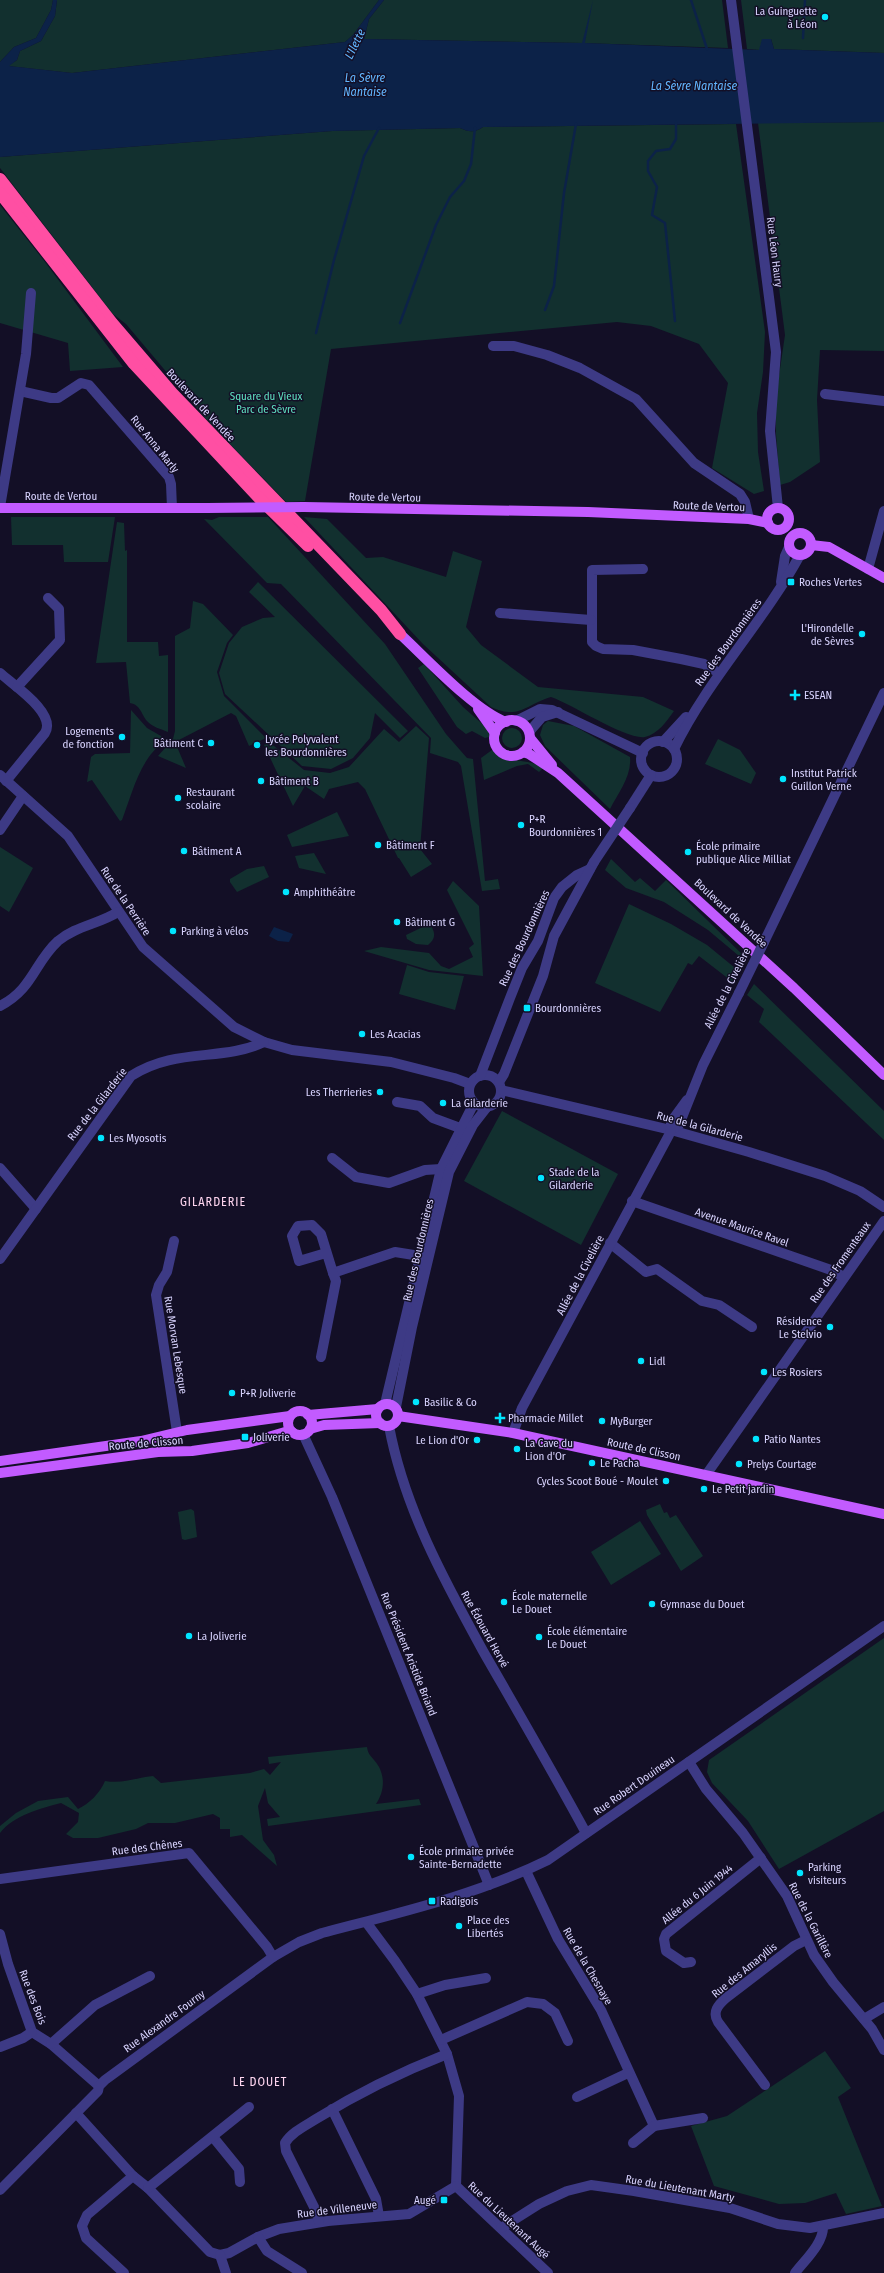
<svg xmlns="http://www.w3.org/2000/svg" width="884" height="2273" font-family="'Fira Sans Condensed',sans-serif">
  <style>
    .green { fill: #12302f }
    .water { fill: #0c2248 }
    .lines { fill: none; stroke-linecap: round; stroke-linejoin: round }
    .stream { stroke: #0c2248; stroke-width: 2.5 }
    .minor { stroke: #3d3a85; stroke-width: 10 }
    .major { stroke: #c25bff; stroke-width: 10 }
    .highway { stroke: #ff4fa3; stroke-width: 12 }
    .minor-bridge { stroke: #3d3a85; stroke-width: 10 }
    .major-bridge { stroke: #c25bff; stroke-width: 10 }
    .poi-dot { fill: #00e5ff; stroke: #130f26; stroke-width: 1.5 }
    .labels { text-anchor: middle; stroke-width: 3; stroke-linejoin: round; paint-order: stroke }
    .poi-label { font-size: 11px; fill: #d9d4ff; stroke: #130f26; text-anchor: start }
    .street-label { font-size: 11px; fill: #d9d4ff; stroke: #130f26 }
    .park-label { font-size: 11px; fill: #5fe0c0; stroke: #130f26 }
    .water-label { font-size: 12px; font-style: italic; fill: #62b6ff; stroke: #130f26 }
    .neighbourhood-label { font-size: 12px; letter-spacing: 1px; fill: #ffd6f0; stroke: #130f26 }
  </style>
  <rect width="100%" height="100%" fill="#130f26"/>
  <g class="green">
    <polygon points="0,0 53,0 51,10 36,38 14,47 0,62"/>
    <polygon points="57,0 379,0 353,35 345,42 72,73 8,66 17,60 20,51 41,41 55,16"/>
    <polygon points="384,0 722,0 728,48 582,43 364,39 369,19"/>
    <polygon points="741,0 884,0 884,53 774,49 771,39 760,50 747,49"/>
    <polygon points="884,122 884,351 820,350 817,400 820,462 790,482 780,485 776,434 776,396 785,335 758,123"/>
    <path d="M 736,124 L 765,332 L 763,372 L 757,413 L 758,452 L 764,491 L 754,494 L 712,468 L 728,383 L 699,344 L 651,326 L 617,322 L 331,349 L 305,501 L 286,502 L 206,419 L 126,324 L 113,314 L 0,168 L 0,157 L 332,131 L 460,128 C 469,132 474,133 483,127 Z"/>
    <polygon points="0,205 45,262 123,367 70,371 68,343 0,323"/>
    <polygon points="11,517 115,517 108,562 64,562 63,545 12,545"/>
    <polygon points="219,517 268,517 385,644 446,734 467,758 473,759 485,881 498,879 500,889 482,891 461,766 458,762 430,753 431,738 281,584 267,583 204,519 212,520"/>
    <path d="M 304,517 L 327,519 L 366,558 L 383,557 L 446,577 L 453,551 L 482,561 L 466,627 L 481,645 L 538,687 L 643,697 L 674,711 C 667,721 658,734 645,737 C 626,740 572,704 551,697 C 525,705 519,720 491,707 L 423,644 Z"/>
    <path d="M 117,522 L 124,523 L 125,551 L 127,550 L 127,642 L 158,642 L 159,656 L 168,655 L 168,732 C 161,729 152,727 147,721 C 141,714 141,705 130,703 L 126,662 L 96,663 Z"/>
    <polygon points="258,582 408,731 400,738 375,713 370,738 353,758 331,769 302,766 225,694 219,673 229,643 242,627 263,618 275,617 249,592"/>
    <polygon points="193,601 203,604 233,635 227,643 217,672 224,696 266,738 249,746 236,716 231,713 175,742 186,768 158,756 173,739 175,731 175,636 190,628"/>
    <polygon points="424,664 463,707 488,729 490,733 489,737 485,738 472,731 466,734 457,727 418,668"/>
    <path d="M 131,710 L 147,728 L 161,736 L 164,742 C 140,758 132,794 122,820 L 120,821 L 92,780 L 87,782 L 91,757 L 95,754 L 130,753 Z"/>
    <path d="M 548,721 L 574,726 L 630,757 C 632,776 618,793 610,809 L 545,746 L 540,735 L 543,725 Z"/>
    <polygon points="416,726 429,738 420,849 432,864 411,877 399,858 398,858 365,789 358,782 329,789 324,799 305,786 293,806 264,745 269,742 304,770 330,773 349,767 384,729 399,742"/>
    <circle cx="512" cy="738" r="10"/>
    <polygon points="718,739 740,750 756,773 751,784 705,764"/>
    <path d="M 492,750 C 511,766 523,756 543,768 L 539,772 L 528,764 L 517,766 L 484,780 L 481,758 Z"/>
    <polygon points="337,812 349,836 292,847 287,835"/>
    <polygon points="0,847 33,868 9,912 0,906"/>
    <polygon points="314,853 326,874 299,868 295,856"/>
    <polygon points="611,859 635,882 640,878 655,891 666,880 747,959 745,961 708,930 664,902 626,888 605,870"/>
    <polygon points="264,866 269,877 237,892 230,882 230,879 247,869"/>
    <polygon points="453,881 479,906 483,976 429,970 364,951 381,947 429,953 441,966 449,969 473,957 469,948 474,944 447,890"/>
    <polygon points="629,904 671,924 707,945 740,972 734,983 699,956 692,965 688,963 660,1012 595,983"/>
    <path d="M 427,925 L 431,926 C 436,934 435,939 428,945 L 416,944 L 407,939 L 406,935 Z"/>
    <polygon points="407,965 429,972 464,976 455,1010 399,994"/>
    <polygon points="754,984 884,1111 884,1140 759,1022 764,1009 747,995"/>
    <polygon points="502,1111 618,1174 581,1245 464,1181"/>
    <polygon points="660,1504 664,1513 667,1512 670,1518 676,1515 703,1556 681,1571 647,1515 646,1510"/>
    <polygon points="191,1509 194,1511 197,1537 185,1540 182,1539 178,1512"/>
    <polygon points="640,1521 661,1554 611,1585 591,1552"/>
    <polygon points="884,1638 884,1811 779,1869 748,1821 712,1783 707,1772 709,1760"/>
    <path d="M 367,1747 C 368,1754 370,1755 374,1760 C 386,1773 385,1791 376,1804 L 419,1799 L 421,1805 L 268,1826 L 267,1819 L 280,1817 L 268,1803 L 265,1788 L 258,1806 L 263,1840 L 274,1855 L 277,1866 L 242,1835 L 230,1837 L 230,1829 L 220,1829 L 220,1818 L 213,1814 L 175,1823 L 148,1823 L 136,1829 L 98,1838 L 73,1838 L 66,1834 L 78,1822 L 79,1813 L 61,1803 C 41,1808 13,1816 0,1833 L 0,1826 L 16,1813 L 38,1801 L 68,1797 L 78,1809 C 89,1804 100,1793 105,1781 C 123,1784 135,1778 153,1776 L 161,1783 L 250,1773 L 264,1769 L 270,1775 L 281,1762 L 269,1764 L 268,1757 Z"/>
    <polygon points="825,2051 851,2088 838,2097 882,2206 846,2214 836,2193 805,2203 779,2204 714,2186 691,2126 727,2116"/>
  </g>
  <g class="water">
    <path d="M 53,0 L 57,0 L 55,16 L 41,41 L 20,51 L 17,60 L 9,66 L 72,73 L 345,42 L 353,35 L 379,0 L 384,0 L 369,19 L 364,39 L 582,43 L 593,0 L 585,43 L 759,50 L 762,39 L 771,39 L 774,49 L 884,53 L 884,122 L 483,127 C 474,133 469,132 460,128 L 332,131 L 0,157 L 0,62 L 14,47 L 36,38 L 51,10 Z"/>
    <polygon points="274,927 293,934 289,942 278,941 269,936"/>
  </g>
  <g class="lines">
    <g class="stream">
      <polyline points="691,0 707,49"/>
      <polyline points="803,38 805,0"/>
      <polyline points="545,310 554,286 564,193 576,124"/>
      <polyline points="675,321 665,223 652,215 657,187 648,171 648,161 656,151 670,149 676,139 676,122"/>
      <polyline points="400,323 436,225 450,197 464,181 471,164 475,128"/>
      <polyline points="316,333 334,260 364,156 379,128"/>
    </g>
    <g class="minor">
      <polyline points="731,0 776,352 770,431 778,508"/>
      <polyline points="493,346 514,346 547,355 580,368 636,399 694,463 740,494 745,502 749,519"/>
      <polyline points="20,391 51,398 58,398 81,383 89,385 169,477 171,484 172,508"/>
      <polyline points="825,394 884,401"/>
      <polyline points="0,507 26,354 31,293"/>
      <polyline points="643,569 592,570 592,642 596,646 603,649 633,650 681,659 704,664 719,673"/>
      <polyline points="868,569 884,511"/>
      <polyline points="781,582 785,556 789,547"/>
      <polyline points="500,613 591,620"/>
      <path d="M 0,673 C 13,685 57,713 45,733 L 6,781"/>
      <polyline points="17,687 60,640 59,609 48,598"/>
      <polyline points="516,721 540,709 552,710 643,753"/>
      <polyline points="529,732 542,717 558,712"/>
      <circle cx="659" cy="759" r="18"/>
      <polyline points="663,742 686,717"/>
      <path d="M 674,749 C 708,679 763,623 800,555"/>
      <polyline points="0,775 68,836 143,947 234,1027 264,1042 292,1050 391,1062 454,1078 470,1084"/>
      <polyline points="630,808 651,775"/>
      <polyline points="0,830 23,796"/>
      <polyline points="764,942 884,693"/>
      <path d="M 0,1006 C 33,989 34,963 58,941 C 76,926 99,924 118,912"/>
      <circle cx="485" cy="1091" r="16"/>
      <polyline points="480,1076 510,998 522,968 538,941 554,898 562,887 577,875 590,869"/>
      <polyline points="499,1082 504,1074 543,976 554,936 594,862"/>
      <polyline points="501,1090 671,1130 749,1152 825,1176 860,1191 884,1207"/>
      <polyline points="397,1102 420,1106 433,1118 460,1128"/>
      <polyline points="671,1130 679,1125 703,1065 739,993"/>
      <polyline points="332,1158 356,1177 389,1183 425,1170 441,1169"/>
      <polyline points="0,1168 36,1209"/>
      <polyline points="632,1201 831,1270 844,1277"/>
      <polyline points="174,1241 167,1272 159,1285 156,1295 177,1432"/>
      <polyline points="610,1243 646,1272 657,1269 702,1301 719,1305 752,1327"/>
      <polyline points="326,1253 299,1261 292,1236 298,1226 312,1225 321,1234 333,1273 395,1252 420,1256"/>
      <path d="M 0,1259 L 131,1076 C 176,1047 222,1062 264,1042"/>
      <polyline points="321,1357 336,1281 333,1273"/>
      <polyline points="385,1404 441,1169 474,1103"/>
      <polyline points="396,1407 412,1327 449,1172 473,1125 487,1107"/>
      <path d="M 389,1426 C 404,1507 444,1580 483,1651 C 518,1712 553,1772 586,1833"/>
      <polyline points="513,1433 522,1408 669,1135 671,1130 671,1122 687,1100"/>
      <polyline points="303,1434 332,1497 489,1885"/>
      <polyline points="706,1475 884,1221"/>
      <polyline points="689,1762 706,1789 743,1833 778,1883 787,1896 814,1955 833,1982 872,2029 884,2050"/>
      <polyline points="526,1871 558,1939 601,2010 654,2126 633,2143"/>
      <polyline points="0,1879 189,1853 267,1947 273,1957"/>
      <polyline points="366,1922 395,1961 417,1994 447,2054 459,2096 456,2186 548,2273"/>
      <polyline points="0,1934 8,1964 32,2032 51,2044 99,2086"/>
      <polyline points="691,1962 684,1963 666,1951 664,1939 666,1934 761,1858"/>
      <polyline points="417,1994 445,1985 486,1978"/>
      <polyline points="864,2019 884,2007"/>
      <polyline points="441,2040 527,2002 543,2004 555,2013 568,2041"/>
      <polyline points="51,2044 95,2005 150,1976"/>
      <polyline points="0,2047 23,2038 32,2032"/>
      <path d="M 765,2085 L 718,2022 C 712,2012 718,2005 726,1998 L 794,1946 L 806,1940"/>
      <polyline points="577,2097 628,2073"/>
      <polyline points="332,2109 376,2199 379,2216"/>
      <polyline points="76,2113 133,2176 148,2188 210,2252 220,2255 229,2253 258,2237 279,2229 328,2221 409,2214 456,2186"/>
      <polyline points="654,2126 703,2118"/>
      <polyline points="213,2137 239,2169 240,2182"/>
      <polyline points="148,2188 249,2107"/>
      <path d="M 0,2190 L 98,2091 L 99,2086 L 105,2080 L 273,1957 L 299,1942 L 322,1933 C 398,1913 477,1895 548,1860 L 884,1626"/>
      <path d="M 319,2222 L 317,2213 L 286,2151 L 285,2143 C 292,2132 305,2126 316,2119 C 358,2093 401,2072 447,2054"/>
      <polyline points="501,2228 539,2204 567,2191 591,2185 634,2191 730,2208 778,2224 810,2228 884,2213"/>
      <polyline points="258,2237 267,2251 302,2273"/>
      <polyline points="220,2255 226,2273"/>
      <polyline points="124,2273 86,2238 82,2226 87,2215 133,2176"/>
      <path d="M 795,2273 C 804,2261 824,2243 823,2226"/>
    </g>
    <g class="major">
      <polyline points="304,507 588,512 749,519 768,523"/>
      <polyline points="0,508 207,508"/>
      <circle cx="778" cy="519" r="11"/>
      <circle cx="800" cy="544" r="11"/>
      <polyline points="811,545 829,547 884,578"/>
      <path d="M 400,634 C 427,659 474,710 506,722"/>
      <polyline points="478,709 495,733"/>
      <circle cx="512" cy="738" r="18"/>
      <polyline points="530,738 552,765"/>
      <polyline points="523,752 529,754 558,773 794,988 884,1075"/>
      <circle cx="387" cy="1415" r="11"/>
      <circle cx="300" cy="1423" r="12"/>
      <polyline points="308,1415 378,1409"/>
      <polyline points="398,1416 513,1433 884,1514"/>
      <polyline points="310,1429 324,1425 380,1423"/>
      <polyline points="0,1461 141,1441 187,1430 290,1416"/>
      <polyline points="0,1473 158,1452 192,1451 248,1443 285,1432 292,1432"/>
    </g>
    <g class="highway">
      <polyline points="0,179 112,323 172,393 381,610 400,634"/>
      <polyline points="0,193 134,364 260,499 308,546"/>
    </g>
    <g class="minor-bridge">
      <polyline points="594,862 630,808"/>
      <polyline points="739,993 764,942"/>
    </g>
    <polyline class="major-bridge" points="207,508 304,507"/>
  </g>
  <g class="poi-dot">
    <circle cx="825" cy="17" r="4"/>
    <rect x="787" y="578" width="8" height="8" rx="2"/>
    <circle cx="862" cy="634" r="4"/>
    <path d="M793 689h4v4h4v4h-4v4h-4v-4h-4v-4h4z"/>
    <circle cx="122" cy="737" r="4"/>
    <circle cx="211" cy="743" r="4"/>
    <circle cx="257" cy="745" r="4"/>
    <circle cx="783" cy="779" r="4"/>
    <circle cx="261" cy="781" r="4"/>
    <circle cx="178" cy="798" r="4"/>
    <circle cx="521" cy="825" r="4"/>
    <circle cx="378" cy="845" r="4"/>
    <circle cx="184" cy="851" r="4"/>
    <circle cx="688" cy="852" r="4"/>
    <circle cx="286" cy="892" r="4"/>
    <circle cx="397" cy="922" r="4"/>
    <circle cx="173" cy="931" r="4"/>
    <rect x="523" y="1004" width="8" height="8" rx="2"/>
    <circle cx="362" cy="1034" r="4"/>
    <circle cx="380" cy="1092" r="4"/>
    <circle cx="443" cy="1103" r="4"/>
    <circle cx="101" cy="1138" r="4"/>
    <circle cx="541" cy="1178" r="4"/>
    <circle cx="830" cy="1327" r="4"/>
    <circle cx="641" cy="1361" r="4"/>
    <circle cx="764" cy="1372" r="4"/>
    <circle cx="232" cy="1393" r="4"/>
    <circle cx="416" cy="1402" r="4"/>
    <path d="M498 1412h4v4h4v4h-4v4h-4v-4h-4v-4h4z"/>
    <circle cx="602" cy="1421" r="4"/>
    <rect x="241" y="1433" width="8" height="8" rx="2"/>
    <circle cx="756" cy="1439" r="4"/>
    <circle cx="477" cy="1440" r="4"/>
    <circle cx="517" cy="1449" r="4"/>
    <circle cx="592" cy="1463" r="4"/>
    <circle cx="739" cy="1464" r="4"/>
    <circle cx="666" cy="1481" r="4"/>
    <circle cx="704" cy="1489" r="4"/>
    <circle cx="504" cy="1602" r="4"/>
    <circle cx="652" cy="1604" r="4"/>
    <circle cx="189" cy="1636" r="4"/>
    <circle cx="539" cy="1637" r="4"/>
    <circle cx="411" cy="1857" r="4"/>
    <circle cx="800" cy="1873" r="4"/>
    <rect x="428" y="1897" width="8" height="8" rx="2"/>
    <circle cx="459" cy="1926" r="4"/>
    <rect x="440" y="2196" width="8" height="8" rx="2"/>
  </g>
  <g class="labels">
    <g class="poi-label">
      <text x="817" y="15" text-anchor="end">La Guinguette<tspan x="817" dy="13">à Léon</tspan></text>
      <text x="799" y="586">Roches Vertes</text>
      <text x="854" y="632" text-anchor="end">L'Hirondelle<tspan x="854" dy="13">de Sèvres</tspan></text>
      <text x="804" y="699">ESEAN</text>
      <text x="114" y="735" text-anchor="end">Logements<tspan x="114" dy="13">de fonction</tspan></text>
      <text x="265" y="743">Lycée Polyvalent<tspan x="265" dy="13">les Bourdonnières</tspan></text>
      <text x="203" y="747" text-anchor="end">Bâtiment C</text>
      <text x="791" y="777">Institut Patrick<tspan x="791" dy="13">Guillon Verne</tspan></text>
      <text x="269" y="785">Bâtiment B</text>
      <text x="186" y="796">Restaurant<tspan x="186" dy="13">scolaire</tspan></text>
      <text x="529" y="823">P+R<tspan x="529" dy="13">Bourdonnières 1</tspan></text>
      <text x="386" y="849">Bâtiment F</text>
      <text x="696" y="850">École primaire<tspan x="696" dy="13">publique Alice Milliat</tspan></text>
      <text x="192" y="855">Bâtiment A</text>
      <text x="294" y="896">Amphithéâtre</text>
      <text x="405" y="926">Bâtiment G</text>
      <text x="181" y="935">Parking à vélos</text>
      <text x="535" y="1012">Bourdonnières</text>
      <text x="370" y="1038">Les Acacias</text>
      <text x="372" y="1096" text-anchor="end">Les Therrieries</text>
      <text x="451" y="1107">La Gilarderie</text>
      <text x="109" y="1142">Les Myosotis</text>
      <text x="549" y="1176">Stade de la<tspan x="549" dy="13">Gilarderie</tspan></text>
      <text x="822" y="1325" text-anchor="end">Résidence<tspan x="822" dy="13">Le Stelvio</tspan></text>
      <text x="649" y="1365">Lidl</text>
      <text x="772" y="1376">Les Rosiers</text>
      <text x="240" y="1397">P+R Joliverie</text>
      <text x="424" y="1406">Basilic &amp; Co</text>
      <text x="508" y="1422">Pharmacie Millet</text>
      <text x="610" y="1425">MyBurger</text>
      <text x="253" y="1441">Joliverie</text>
      <text x="764" y="1443">Patio Nantes</text>
      <text x="469" y="1444" text-anchor="end">Le Lion d'Or</text>
      <text x="525" y="1447">La Cave du<tspan x="525" dy="13">Lion d'Or</tspan></text>
      <text x="600" y="1467">Le Pacha</text>
      <text x="747" y="1468">Prelys Courtage</text>
      <text x="658" y="1485" text-anchor="end">Cycles Scoot Boué - Moulet</text>
      <text x="712" y="1493">Le Petit jardin</text>
      <text x="512" y="1600">École maternelle<tspan x="512" dy="13">Le Douet</tspan></text>
      <text x="660" y="1608">Gymnase du Douet</text>
      <text x="547" y="1635">École élémentaire<tspan x="547" dy="13">Le Douet</tspan></text>
      <text x="197" y="1640">La Joliverie</text>
      <text x="419" y="1855">École primaire privée<tspan x="419" dy="13">Sainte-Bernadette</tspan></text>
      <text x="808" y="1871">Parking<tspan x="808" dy="13">visiteurs</tspan></text>
      <text x="440" y="1905">Radigois</text>
      <text x="467" y="1924">Place des<tspan x="467" dy="13">Libertés</tspan></text>
      <text x="436" y="2204" text-anchor="end">Augé</text>
    </g>
    <g class="street-label">
      <text transform="translate(775 252) rotate(83)" y="4">Rue Léon Haury</text>
      <text transform="translate(201 405) rotate(47)" y="4">Boulevard de Vendée</text>
      <text transform="translate(155 444) rotate(51)" y="4">Rue Anna Marly</text>
      <text x="61" y="500">Route de Vertou</text>
      <text transform="translate(385 497) rotate(1)" y="4">Route de Vertou</text>
      <text transform="translate(709 506) rotate(2)" y="4">Route de Vertou</text>
      <text transform="translate(728 642) rotate(-54)" y="4">Rue des Bourdonnières</text>
      <text transform="translate(126 901) rotate(56)" y="4">Rue de la Perrière</text>
      <text transform="translate(731 913) rotate(43)" y="4">Boulevard de Vendée</text>
      <text transform="translate(524 938) rotate(-65)" y="4">Rue des Bourdonnières</text>
      <text transform="translate(727 988) rotate(-63)" y="4">Allée de la Civelière</text>
      <text transform="translate(97 1104) rotate(-52)" y="4">Rue de la Gilarderie</text>
      <text transform="translate(700 1126) rotate(15)" y="4">Rue de la Gilarderie</text>
      <text transform="translate(742 1227) rotate(19)" y="4">Avenue Maurice Ravel</text>
      <text transform="translate(418 1250) rotate(-77)" y="4">Rue des Bourdonnières</text>
      <text transform="translate(840 1262) rotate(-55)" y="4">Rue des Fromenteaux</text>
      <text transform="translate(580 1275) rotate(-62)" y="4">Allée de la Civelière</text>
      <text transform="translate(176 1345) rotate(81)" y="4">Rue Morvan Lebesque</text>
      <text transform="translate(146 1443) rotate(-5)" y="4">Route de Clisson</text>
      <text transform="translate(644 1449) rotate(12)" y="4">Route de Clisson</text>
      <text transform="translate(485 1629) rotate(61)" y="4">Rue Édouard Hervé</text>
      <text transform="translate(409 1654) rotate(68)" y="4">Rue Président Aristide Briand</text>
      <text transform="translate(634 1785) rotate(-35)" y="4">Rue Robert Douineau</text>
      <text transform="translate(147 1847) rotate(-7)" y="4">Rue des Chênes</text>
      <text transform="translate(697 1894) rotate(-39)" y="4">Allée du 6 Juin 1944</text>
      <text transform="translate(811 1920) rotate(63)" y="4">Rue de la Garillère</text>
      <text transform="translate(588 1966) rotate(60)" y="4">Rue de la Chesnaye</text>
      <text transform="translate(744 1970) rotate(-39)" y="4">Rue des Amaryllis</text>
      <text transform="translate(33 1997) rotate(69)" y="4">Rue des Bois</text>
      <text transform="translate(164 2021) rotate(-36)" y="4">Rue Alexandre Fourny</text>
      <text transform="translate(680 2188) rotate(10)" y="4">Rue du Lieutenant Marty</text>
      <text transform="translate(337 2209) rotate(-7)" y="4">Rue de Villeneuve</text>
      <text transform="translate(509 2220) rotate(43)" y="4">Rue du Lieutenant Augé</text>
    </g>
    <g class="park-label">
      <text x="266" y="400">Square du Vieux<tspan x="266" dy="13">Parc de Sèvre</tspan></text>
    </g>
    <g class="water-label">
      <text transform="translate(355 44) rotate(-64)" y="4">L'Ilette</text>
      <text x="365" y="82">La Sèvre<tspan x="365" dy="14">Nantaise</tspan></text>
      <text x="694" y="90">La Sèvre Nantaise</text>
    </g>
    <g class="neighbourhood-label">
      <text x="213" y="1206">GILARDERIE</text>
      <text x="260" y="2086">LE DOUET</text>
    </g>
  </g>
</svg>
